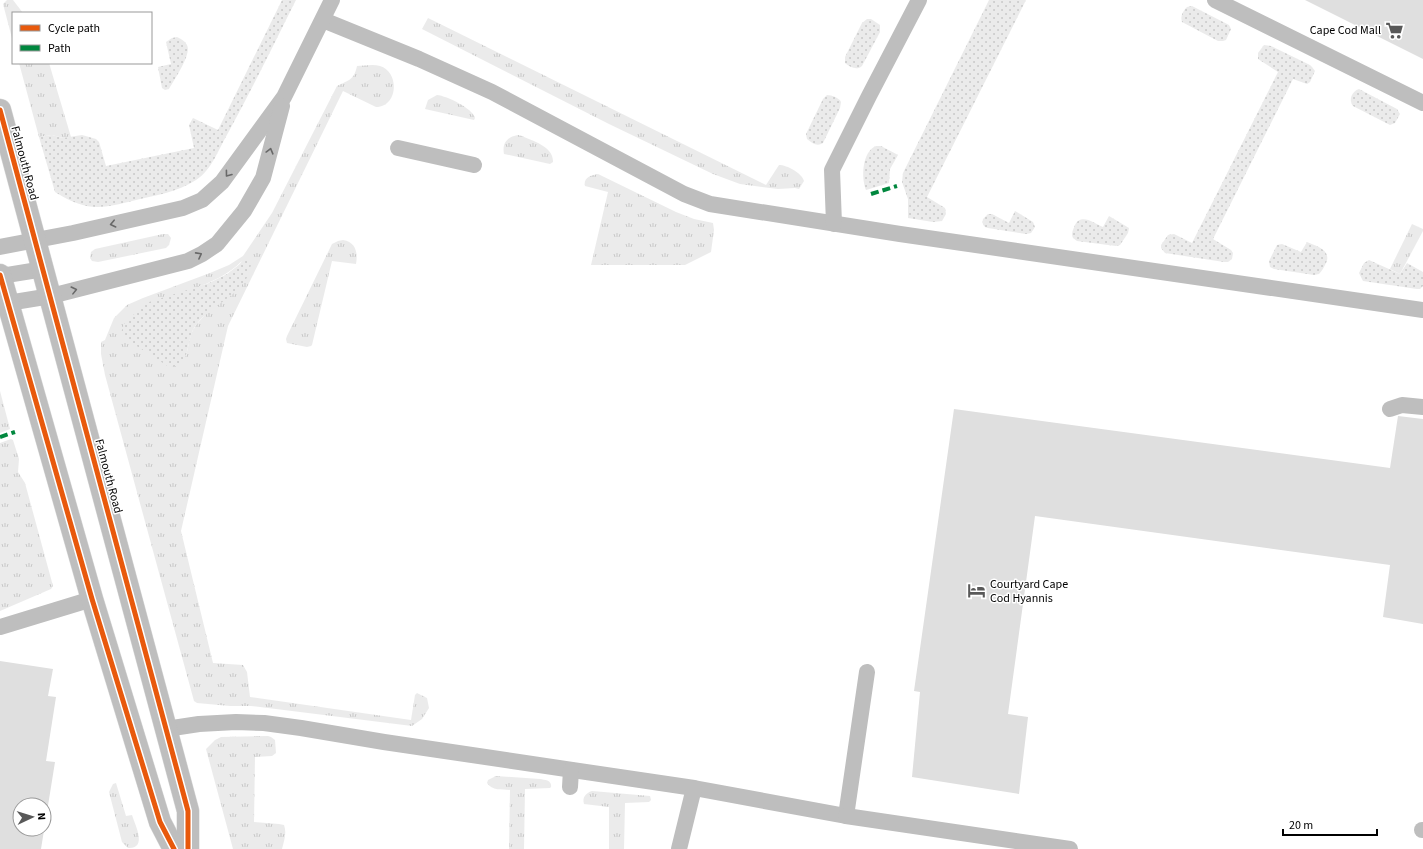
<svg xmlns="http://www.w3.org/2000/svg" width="1423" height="849" font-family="'Source Sans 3',sans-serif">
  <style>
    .grass { fill: url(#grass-tufts); fill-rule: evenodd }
    .garden { fill: url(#garden-dots) }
    .building { fill: #dfdfdf; fill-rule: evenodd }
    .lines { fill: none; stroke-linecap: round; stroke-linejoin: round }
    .primary-casing { stroke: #dbdbdb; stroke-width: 23 }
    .service { stroke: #bebebe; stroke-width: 16 }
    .primary { stroke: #bebebe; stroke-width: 22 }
    .quiet { stroke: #00873e; stroke-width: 4; stroke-dasharray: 8 4; stroke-linecap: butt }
    .cycleway-casing { stroke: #fff; stroke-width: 8 }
    .cycleway { stroke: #e8590c; stroke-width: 5 }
    .oneway { stroke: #686868 }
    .labels { text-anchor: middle; stroke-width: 3; stroke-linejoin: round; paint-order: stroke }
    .poi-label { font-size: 12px; fill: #000; stroke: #fff; text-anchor: end }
    .street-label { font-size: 12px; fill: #000; stroke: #fff }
  </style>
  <defs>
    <pattern id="grass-tufts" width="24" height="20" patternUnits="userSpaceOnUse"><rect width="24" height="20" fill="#ebebeb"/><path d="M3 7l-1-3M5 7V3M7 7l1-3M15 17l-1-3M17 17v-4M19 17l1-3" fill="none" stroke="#c8c8c8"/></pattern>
    <pattern id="garden-dots" width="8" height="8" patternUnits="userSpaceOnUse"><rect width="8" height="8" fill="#ebebeb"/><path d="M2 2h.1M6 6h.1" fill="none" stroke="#c8c8c8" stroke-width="1.8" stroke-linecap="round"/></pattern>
  </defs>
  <rect width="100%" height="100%" fill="#fff"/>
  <g class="grass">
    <polygon points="7,0 13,0 23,13 13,13 13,42 3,4"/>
    <path d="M 428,18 L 766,185 L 779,165 C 787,165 802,173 804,181 L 799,189 L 795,188 L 778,189 L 740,184 L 713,174 L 609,124 L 422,29 Z"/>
    <polygon points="19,63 49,63 71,137 63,138 52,135 39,137"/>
    <path d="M 357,66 C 364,66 373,64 380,66 C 400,72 398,107 376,107 L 343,91 L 228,326 L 181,531 L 213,663 L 243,665 L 247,672 L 250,697 L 411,720 L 415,695 L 417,693 L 427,698 L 429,708 L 422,719 L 412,726 L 251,706 L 230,706 L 197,703 L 194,701 L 105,375 L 101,354 L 101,342 L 105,340 L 114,318 L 127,305 L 143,298 L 210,273 L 229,265 L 243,256 L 272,213 L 337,86 C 349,80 354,80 357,66 ZM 242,261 L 204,316 L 196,325 L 191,334 L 186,356 L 193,289 C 211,282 228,275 242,261 Z"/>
    <path d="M 437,95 C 447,96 472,108 475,118 L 474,120 L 425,109 L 428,100 Z"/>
    <path d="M 518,135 L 522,136 C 533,141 554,147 553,162 L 550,164 L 504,154 C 502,143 507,137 518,135 Z"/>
    <path d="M 598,174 L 676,212 L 694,219 L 713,223 L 714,230 L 711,252 L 685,265 L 591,265 L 608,192 L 585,186 C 583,178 591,175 598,174 Z"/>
    <polygon points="1412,224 1423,229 1423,231 1400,274 1390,269"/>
    <polygon points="163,234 168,234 171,238 169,245 166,248 98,262 92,261 90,258 91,252 95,249"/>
    <path d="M 343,240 C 356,242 358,253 356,264 L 332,261 L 312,345 L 311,346 L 307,347 L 287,343 L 286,339 L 287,336 L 332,244 L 338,241 Z"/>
    <polygon points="0,391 10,429 0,433"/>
    <polygon points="11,439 13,440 19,459 18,472 25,483 53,586 51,589 0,611 0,443"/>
    <path d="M 268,736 L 271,737 L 275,740 L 276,753 L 272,756 L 255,757 L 254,822 L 279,824 L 284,825 C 287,833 284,841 282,849 L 233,849 L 206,749 L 215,740 L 221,737 Z"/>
    <path d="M 496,776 L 540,779 C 545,780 552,780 551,787 L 550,788 L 525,789 L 524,849 L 509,849 L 510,790 C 502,789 492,791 487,783 L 488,780 Z"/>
    <path d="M 116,783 L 126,816 L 132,815 C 135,825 148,849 128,848 L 122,842 L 109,792 L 113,784 Z"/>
    <path d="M 592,791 L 650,796 L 651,800 L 649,802 L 625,803 L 624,849 L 609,849 L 609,807 L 584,804 C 582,797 586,793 592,791 Z"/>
  </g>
  <g class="garden">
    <path d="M 282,0 L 296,0 C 274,44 252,89 228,133 C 219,148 212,170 196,180 C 178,192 156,195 136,200 C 101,209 87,212 55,192 L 39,137 L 52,135 L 63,138 L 82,135 L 96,139 L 99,142 L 106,166 L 194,148 L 189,125 L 193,118 L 218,130 Z"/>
    <polygon points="989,0 1026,0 927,197 945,208 946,214 942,221 933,222 908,218 908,199 902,182 903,173"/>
    <path d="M 1192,6 L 1229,25 L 1231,29 L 1226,40 L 1223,41 L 1218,41 L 1182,22 C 1180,16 1183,11 1187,7 Z"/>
    <path d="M 867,19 L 871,19 L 880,25 L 880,32 L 862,66 C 857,71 850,67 845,63 L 845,57 L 862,23 Z"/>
    <path d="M 177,37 C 181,39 185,41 187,45 C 192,54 174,80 169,89 L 165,90 L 162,88 L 158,67 L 171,64 L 166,42 L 172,38 Z"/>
    <polygon points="1264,45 1271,46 1310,65 1312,67 1315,71 1310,82 1307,84 1293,79 1213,239 1231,250 1233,253 1232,259 1228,262 1224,262 1165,253 1161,248 1161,245 1168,235 1174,234 1192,243 1278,72 1258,59 1258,53"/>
    <path d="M 1359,89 L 1397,109 L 1400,114 L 1395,123 L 1390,125 L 1353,106 C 1348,100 1352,91 1359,89 Z"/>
    <path d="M 827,95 C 832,95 839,98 841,102 L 840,108 L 823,143 C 817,147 812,143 807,139 L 806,134 L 823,99 Z"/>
    <path d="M 876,146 L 881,146 L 898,155 L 890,169 L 889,183 L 866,190 C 861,177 862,152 876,146 Z"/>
    <path d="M 1015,211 L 1033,222 L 1035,227 L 1031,233 L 1026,234 L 988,228 C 983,227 982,224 983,219 L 988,214 L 992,214 L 1009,223 Z"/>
    <path d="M 1109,216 L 1129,228 L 1128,233 L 1120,245 L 1116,246 L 1077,241 L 1073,238 C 1071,233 1073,230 1075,225 C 1081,213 1094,223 1103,227 Z"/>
    <path d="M 1307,242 C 1316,246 1332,250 1326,263 C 1324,267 1322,271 1319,274 L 1314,275 L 1274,269 L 1270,267 L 1269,261 L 1277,245 L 1282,244 L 1301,252 Z"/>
    <path d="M 245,260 L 248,260 L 251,264 C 248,294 212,303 196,325 C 185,339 192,368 169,367 L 132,343 L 121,333 L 124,324 L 146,303 L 209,283 L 227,274 Z"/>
    <polygon points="1369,260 1400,274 1407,263 1423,272 1423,286 1420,289 1417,289 1363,281 1359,273 1364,263"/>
  </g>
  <g class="building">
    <polygon points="1305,0 1423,0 1423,59"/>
    <polygon points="954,409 1390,468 1398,416 1423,419 1423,624 1383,617 1390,565 1035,516 1008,714 1028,717 1019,794 912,777 920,692 914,691"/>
    <path d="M 0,661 L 53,669 L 48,696 L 56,697 L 46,761 L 55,762 L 41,849 L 0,849 ZM 20,805 L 44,805 L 44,829 L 20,829 Z"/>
  </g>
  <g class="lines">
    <defs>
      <g id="primary">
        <polyline points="0,110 188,811 188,849"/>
        <polyline points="0,275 92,599 160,822 174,849"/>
      </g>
    </defs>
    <use href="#primary" class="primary-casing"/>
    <g class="service">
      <polyline points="1215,0 1423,103"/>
      <polyline points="323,20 419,59 492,92 684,194 710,204 900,234 1423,310"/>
      <polyline points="398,148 474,165"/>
      <polyline points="834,224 832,170 869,96 919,0"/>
      <polyline points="0,247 73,233 183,208 202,200 222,182 284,97 332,0"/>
      <polyline points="0,276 44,269"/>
      <polyline points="8,303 51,296 188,261 202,254 217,244 244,211 263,178 282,106"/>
      <polyline points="1390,409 1402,405 1423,407"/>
      <polyline points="0,627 92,599"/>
      <polyline points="166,729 199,724 236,722 264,723 301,728 384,742 694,788 846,816 867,672"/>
      <polyline points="570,787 571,770"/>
      <polyline points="846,816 1070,849"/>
      <polyline points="1422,830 1423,830"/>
      <polyline points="679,849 694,788"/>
    </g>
    <use href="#primary" class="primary"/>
    <g class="quiet">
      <polyline points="871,194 897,186"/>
      <polyline points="0,437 15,432"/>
    </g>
    <defs>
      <g id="cycleway">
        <polyline points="0,110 188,811 188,849"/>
        <polyline points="0,275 92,599 160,822 174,849"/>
      </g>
    </defs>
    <use href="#cycleway" class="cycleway-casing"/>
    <use href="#cycleway" class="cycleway"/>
  </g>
  <defs><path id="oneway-chevron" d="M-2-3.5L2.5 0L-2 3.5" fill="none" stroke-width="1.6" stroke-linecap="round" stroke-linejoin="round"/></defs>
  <g class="oneway">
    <use href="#oneway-chevron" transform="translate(270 151) rotate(-75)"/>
    <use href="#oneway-chevron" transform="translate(228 174) rotate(127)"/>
    <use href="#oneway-chevron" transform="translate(113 224) rotate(167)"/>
    <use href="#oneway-chevron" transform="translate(199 255) rotate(-28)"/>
    <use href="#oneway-chevron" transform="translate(74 290) rotate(-14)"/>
  </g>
  <defs>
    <symbol id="supermarket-bare" viewBox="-9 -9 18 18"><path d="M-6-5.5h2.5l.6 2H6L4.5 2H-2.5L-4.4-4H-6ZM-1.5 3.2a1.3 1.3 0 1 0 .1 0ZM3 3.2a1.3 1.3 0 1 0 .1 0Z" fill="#595959" stroke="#fff" stroke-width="2.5" paint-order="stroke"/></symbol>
    <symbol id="hotel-bare" viewBox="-9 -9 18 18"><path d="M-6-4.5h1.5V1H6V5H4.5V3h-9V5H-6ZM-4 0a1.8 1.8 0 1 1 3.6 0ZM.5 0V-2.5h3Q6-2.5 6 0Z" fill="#595959" stroke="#fff" stroke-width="2.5" paint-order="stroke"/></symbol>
  </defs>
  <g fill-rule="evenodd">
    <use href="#supermarket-bare" x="1382" y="18" width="25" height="25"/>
    <use href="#hotel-bare" x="964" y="578" width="25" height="25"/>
  </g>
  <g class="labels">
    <g class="poi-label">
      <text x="1381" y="34">Cape Cod Mall</text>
      <text x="990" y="588" text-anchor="start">Courtyard Cape<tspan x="990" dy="14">Cod Hyannis</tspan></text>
    </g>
    <g class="street-label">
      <text transform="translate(25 163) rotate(75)" y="4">Falmouth Road</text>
      <text transform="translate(109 476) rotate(75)" y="4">Falmouth Road</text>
    </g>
  </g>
  <rect x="12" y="12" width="140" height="52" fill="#ffffff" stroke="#999999"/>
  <rect x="20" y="25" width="20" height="6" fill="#e8590c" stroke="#999999"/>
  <text x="48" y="32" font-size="12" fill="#000000">Cycle path</text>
  <rect x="20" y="45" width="20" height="6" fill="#00873e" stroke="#999999"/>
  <text x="48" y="52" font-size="12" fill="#000000">Path</text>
  <g transform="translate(32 817) rotate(86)"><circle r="19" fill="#ffffff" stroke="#999999"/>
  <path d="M0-3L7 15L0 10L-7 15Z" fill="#595959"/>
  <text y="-6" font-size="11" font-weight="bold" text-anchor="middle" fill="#000000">N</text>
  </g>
  <path d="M1283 829v6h94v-6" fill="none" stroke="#000000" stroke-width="2"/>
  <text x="1289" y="829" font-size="12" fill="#000000" stroke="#ffffff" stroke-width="3" paint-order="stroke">20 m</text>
</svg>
